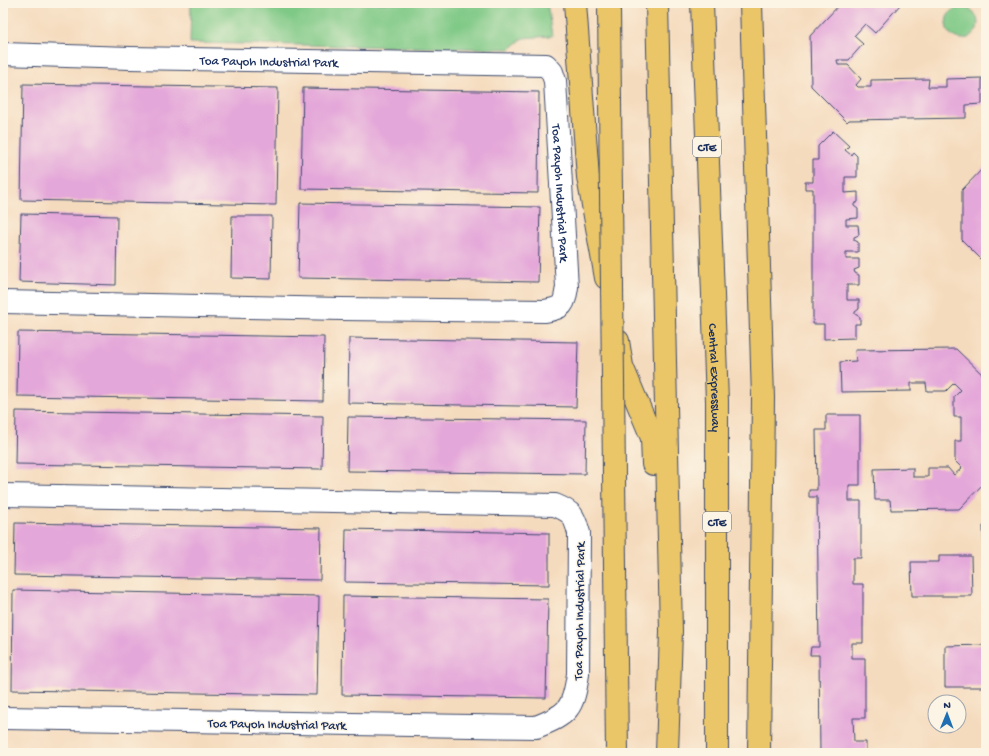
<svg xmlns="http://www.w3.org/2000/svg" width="989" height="756" font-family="'Gochi Hand',sans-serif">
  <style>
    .green { fill: #7fc986; stroke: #4d7c72 }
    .building { fill: #e4a7d9 }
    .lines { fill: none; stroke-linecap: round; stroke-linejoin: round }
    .minor-casing { stroke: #3c496c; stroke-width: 24 }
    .highway-casing { stroke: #3c496c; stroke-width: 24 }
    .minor { stroke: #fff; stroke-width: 22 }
    .highway { stroke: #eac669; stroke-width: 22 }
    .highway-bridge-casing { stroke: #3c496c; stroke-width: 24; stroke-linecap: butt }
    .highway-bridge { stroke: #eac669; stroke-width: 22 }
    .labels { text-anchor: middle; stroke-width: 3; stroke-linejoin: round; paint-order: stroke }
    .shield { fill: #fcf5e5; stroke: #5e6a86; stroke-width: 1 }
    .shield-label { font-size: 12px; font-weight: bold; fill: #1b2f5e }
    .street-label { font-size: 13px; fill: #1b2f5e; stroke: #fcf5e5 }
  </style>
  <rect width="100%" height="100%" fill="#fcf5e5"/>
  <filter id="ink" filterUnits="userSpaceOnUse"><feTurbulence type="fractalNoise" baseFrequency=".025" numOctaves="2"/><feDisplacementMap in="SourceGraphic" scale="8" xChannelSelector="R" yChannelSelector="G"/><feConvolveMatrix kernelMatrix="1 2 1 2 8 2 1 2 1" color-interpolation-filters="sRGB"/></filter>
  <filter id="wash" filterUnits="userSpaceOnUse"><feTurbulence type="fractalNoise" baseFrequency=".012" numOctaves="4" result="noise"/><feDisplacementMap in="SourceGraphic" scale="16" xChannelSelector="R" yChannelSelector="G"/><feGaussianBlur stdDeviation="0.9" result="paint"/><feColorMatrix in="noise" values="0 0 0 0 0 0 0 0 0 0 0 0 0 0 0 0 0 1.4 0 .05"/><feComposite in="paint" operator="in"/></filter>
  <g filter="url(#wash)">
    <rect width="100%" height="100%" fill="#f5dbbe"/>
    <g class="green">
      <polygon points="191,3 547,3 552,36 523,38 510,49 190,43"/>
      <circle cx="962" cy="23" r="16"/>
    </g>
    <g id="blocks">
      <g class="building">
        <polygon points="841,3 897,3 900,5 875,33 865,24 854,36 863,44 849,60 837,60 838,65 848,65 861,79 856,85 858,87 871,87 871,80 929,79 928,87 946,87 946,79 982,78 982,104 966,105 966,118 849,120 847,122 811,86 810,36"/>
        <polygon points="23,84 278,88 276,205 21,200"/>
        <polygon points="303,88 539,92 538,193 301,189"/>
        <polygon points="833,131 849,146 845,150 851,155 853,152 857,156 857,177 845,177 845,193 858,192 858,202 854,204 854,206 858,209 858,218 846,219 846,225 858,225 859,235 854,237 854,240 858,242 858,252 846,252 846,259 859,259 859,268 854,270 855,273 859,275 859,285 847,285 847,300 859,300 859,309 855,312 855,314 860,317 860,324 855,324 855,338 824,339 824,324 813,324 813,189 805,189 805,182 813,182 813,160 818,160 818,146"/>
        <polygon points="986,165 986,264 962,240 962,190"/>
        <polygon points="300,203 540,207 538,282 298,278"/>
        <polygon points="21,214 117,216 116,285 19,282"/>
        <polygon points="232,216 272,216 271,279 231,278"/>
        <polygon points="18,332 324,337 323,401 17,396"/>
        <polygon points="349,338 578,342 576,407 348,403"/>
        <polygon points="956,349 986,378 986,481 959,509 891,510 890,500 875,500 874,469 913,468 913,477 928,477 928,468 948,468 954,475 962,468 955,461 955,441 961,441 961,417 954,417 954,397 961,390 954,383 946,391 927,391 926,383 911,383 911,391 841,392 840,362 856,361 855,350"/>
        <polygon points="16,411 323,416 322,469 15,464"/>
        <polygon points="826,415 860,415 860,485 849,485 849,501 861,501 861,558 853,558 853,584 863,584 863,643 852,643 852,658 865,658 865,718 853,718 854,742 866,742 866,753 820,753 819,655 810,655 811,647 819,647 817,497 809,497 809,490 817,490 816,430 826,430"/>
        <polygon points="348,417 586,420 585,474 347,471"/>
        <polygon points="15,523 321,528 320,580 14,575"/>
        <polygon points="983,526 986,526 986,567 984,567"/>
        <polygon points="346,529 549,533 549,585 345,582"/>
        <polygon points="939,556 971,556 972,596 912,596 911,562 939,562"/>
        <polygon points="13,590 319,596 317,695 12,690"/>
        <polygon points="343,596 548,599 546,698 342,695"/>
        <polygon points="986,645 986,687 945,687 945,646"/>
      </g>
    </g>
  </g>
  <g filter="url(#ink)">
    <use href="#blocks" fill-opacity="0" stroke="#3c496c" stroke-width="1"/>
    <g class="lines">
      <defs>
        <g id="minor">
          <path id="s1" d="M 3,54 L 130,58 L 546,65 L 552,72 L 555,81 L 567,287 C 564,305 564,307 545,311 L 341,309 L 3,302"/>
          <path d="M 3,495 L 555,505 C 572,512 574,515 579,533 L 578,674 C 573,709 569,714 536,727 L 3,718"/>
        </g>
        <g id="highway">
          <polyline points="575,3 588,177 606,278"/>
          <polyline points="657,3 671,631 667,753"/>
          <path id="s2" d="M 702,3 L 717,401 L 717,753"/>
          <polyline points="751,3 763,398 759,753"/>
          <polyline points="618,341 622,366 652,438 653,464"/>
        </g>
      </defs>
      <use href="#minor" class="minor-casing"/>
      <use href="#highway" class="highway-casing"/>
      <use href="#minor" class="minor"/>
      <use href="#highway" class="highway"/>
      <defs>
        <polyline id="highway-bridge" points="609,8 617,753"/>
      </defs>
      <use href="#highway-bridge" class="highway-bridge-casing"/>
      <use href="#highway-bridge" class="highway-bridge"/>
    </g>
  </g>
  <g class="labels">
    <g class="shield">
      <rect x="693" y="137" width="28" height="20" rx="3"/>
      <rect x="703" y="512" width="28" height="20" rx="3"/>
    </g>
    <g class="shield-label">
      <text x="707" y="151">CTE</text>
      <text x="717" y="526">CTE</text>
    </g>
    <g class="street-label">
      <text dy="5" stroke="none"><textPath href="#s1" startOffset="266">Toa Payoh Industrial Park</textPath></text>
      <text dy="5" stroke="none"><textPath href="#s1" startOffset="674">Toa Payoh Industrial Park</textPath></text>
      <text dy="5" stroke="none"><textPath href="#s2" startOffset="375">Central Expressway</textPath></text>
      <text transform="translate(578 611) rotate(-89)" y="5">Toa Payoh Industrial Park</text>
      <text transform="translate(277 723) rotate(1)" y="5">Toa Payoh Industrial Park</text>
    </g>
  </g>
  <rect width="989" height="756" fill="none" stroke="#fcf5e5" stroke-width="16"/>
  <g transform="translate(947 714) rotate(1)"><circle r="19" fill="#fcf5e5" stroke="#a2a6af"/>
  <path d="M0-3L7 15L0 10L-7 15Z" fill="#1f6fb2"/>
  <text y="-6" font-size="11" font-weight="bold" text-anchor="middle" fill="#1b2f5e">N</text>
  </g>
</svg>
